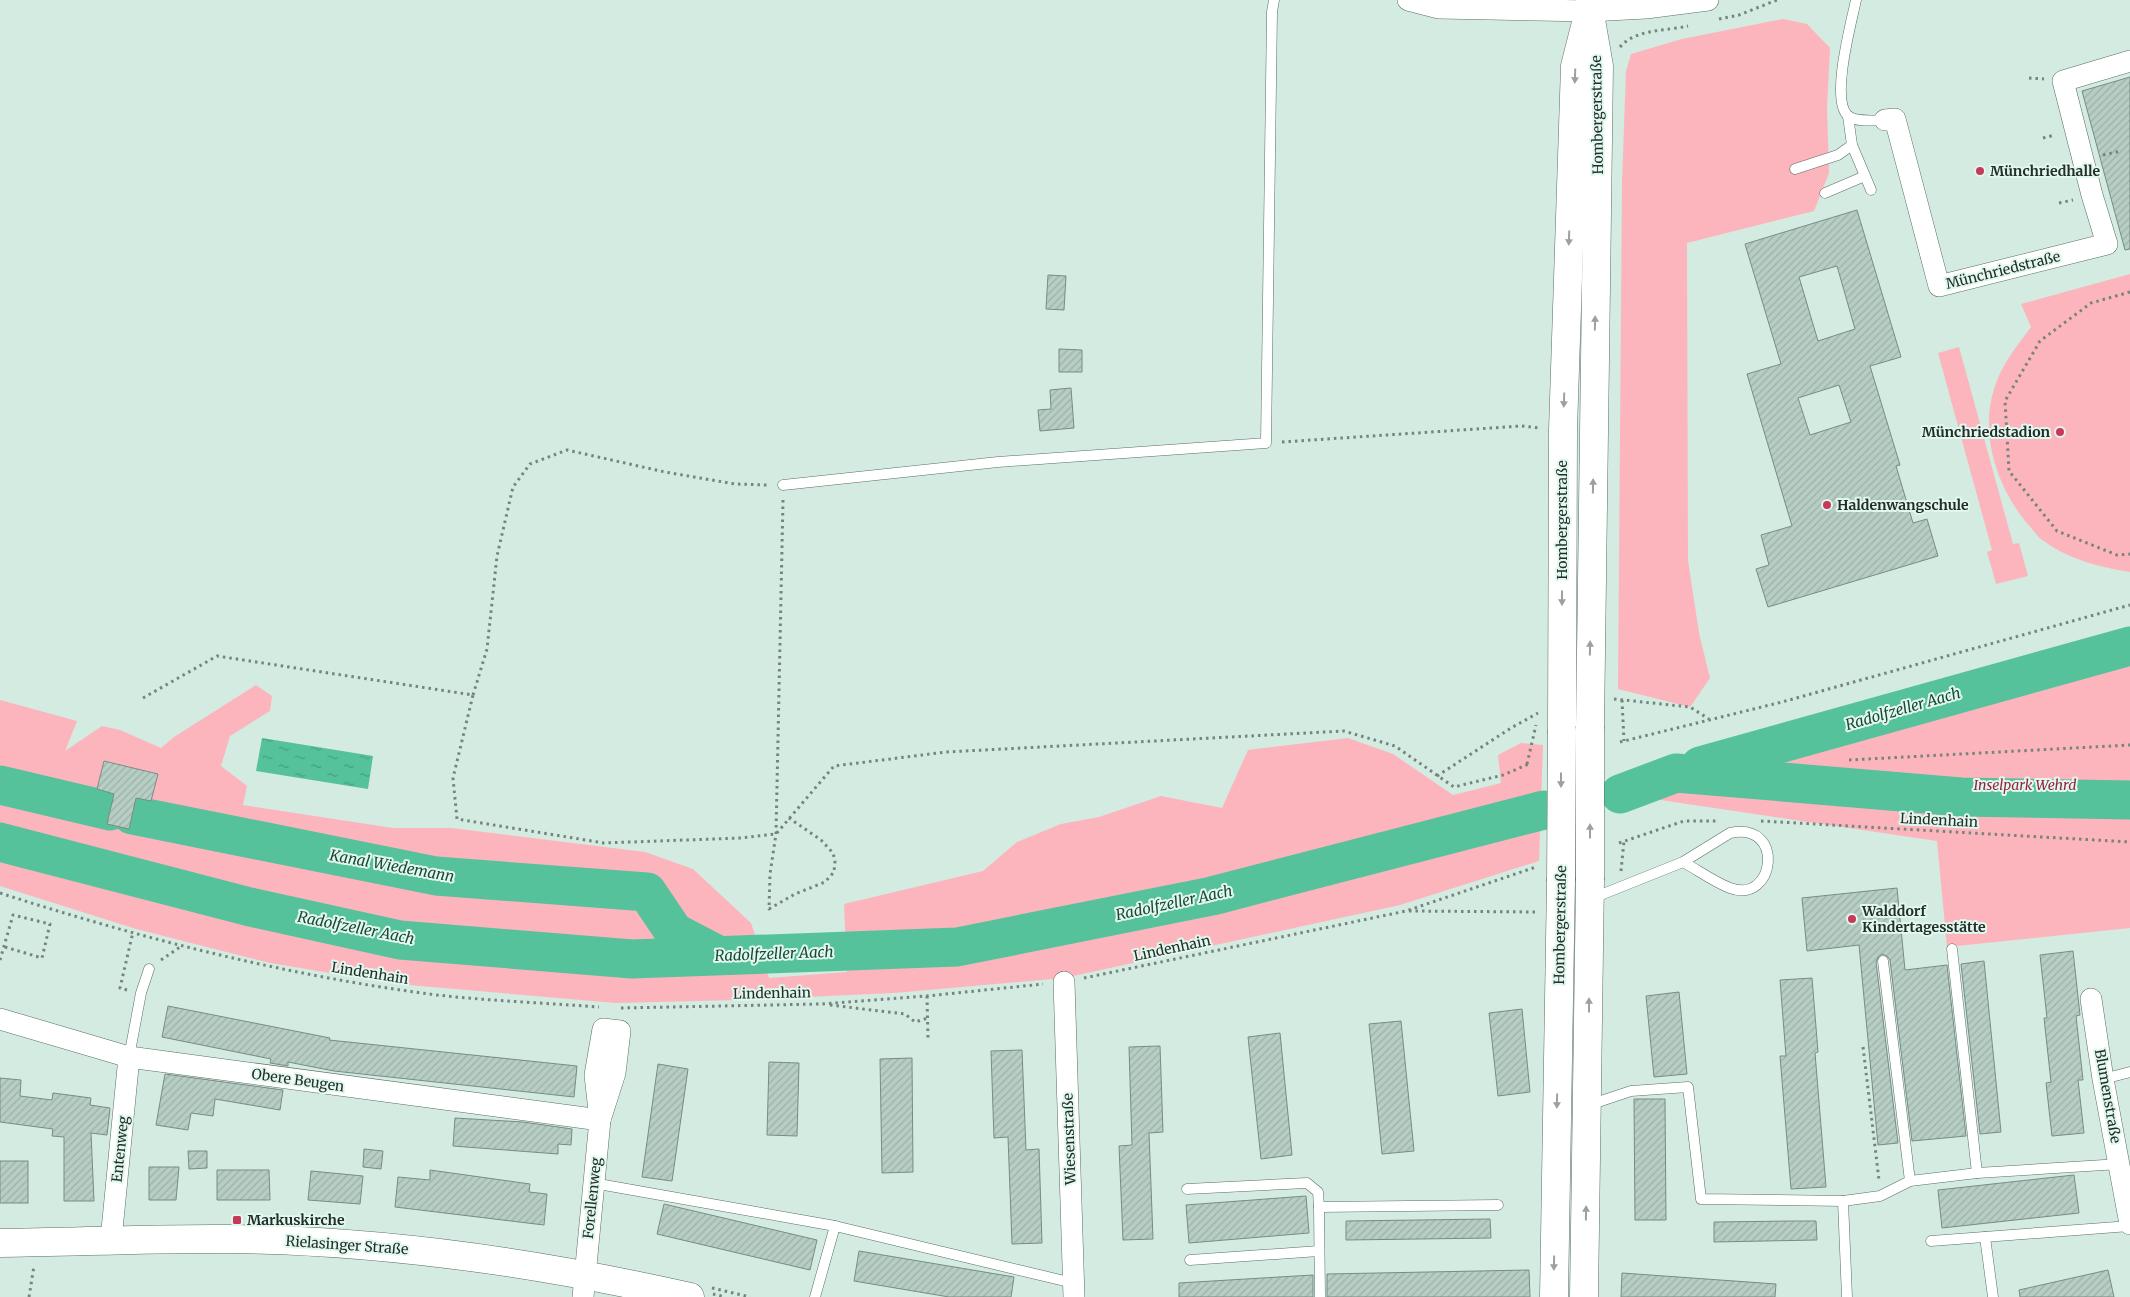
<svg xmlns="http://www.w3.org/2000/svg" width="2130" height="1297" font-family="Merriweather,serif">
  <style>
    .green { fill: #fdb5bd }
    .water { fill: url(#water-ripples) }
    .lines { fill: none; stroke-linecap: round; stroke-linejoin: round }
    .river { stroke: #55c29b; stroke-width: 39 }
    .building { fill: url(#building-hatch); stroke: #778d83; fill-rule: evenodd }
    .lane-casing { stroke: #596e65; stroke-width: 11 }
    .street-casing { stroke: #596e65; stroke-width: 22 }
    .secondary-casing { stroke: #596e65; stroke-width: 29 }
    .path { stroke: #75857e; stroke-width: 3; stroke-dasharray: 2.5 4; stroke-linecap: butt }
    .lane { stroke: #fff; stroke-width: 10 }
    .street { stroke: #fff; stroke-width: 21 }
    .secondary { stroke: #fff; stroke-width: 28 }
    .secondary-bridge-casing { stroke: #596e65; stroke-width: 29; stroke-linecap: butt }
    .secondary-bridge { stroke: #fff; stroke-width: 28 }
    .oneway { fill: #9da09f }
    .poi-dot { fill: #c73859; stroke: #e0f8ed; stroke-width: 2 }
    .labels { text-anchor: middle; stroke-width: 4; stroke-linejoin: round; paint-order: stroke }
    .street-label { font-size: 14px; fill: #252d2a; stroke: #e0f8ed }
    .poi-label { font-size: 14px; font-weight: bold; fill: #252d2a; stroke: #e0f8ed; text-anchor: start }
    .park-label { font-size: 14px; font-style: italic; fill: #93243f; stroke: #e0f8ed }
    .water-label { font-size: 15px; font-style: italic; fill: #1a4838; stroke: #e0f8ed }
  </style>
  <defs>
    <pattern id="water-ripples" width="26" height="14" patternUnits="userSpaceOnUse" patternTransform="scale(1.25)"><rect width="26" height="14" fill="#55c29b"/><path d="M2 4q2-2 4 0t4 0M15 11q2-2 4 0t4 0" fill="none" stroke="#469e7f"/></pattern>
    <pattern id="building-hatch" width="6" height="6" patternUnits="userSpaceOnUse" patternTransform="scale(1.25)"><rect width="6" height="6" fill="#b7cec4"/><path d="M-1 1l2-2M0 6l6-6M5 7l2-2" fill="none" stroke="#9db1a9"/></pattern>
  </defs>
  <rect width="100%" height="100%" fill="#d3ebe0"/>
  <g class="green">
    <polygon points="1783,19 1807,24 1830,48 1827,108 1829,173 1814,211 1687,243 1688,560 1699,633 1710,678 1690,707 1618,689 1622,183 1626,71 1631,54 1682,39"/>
    <path d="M 2130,274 L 2130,572 C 2099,567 2067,559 2041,539 C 2036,535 2031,527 2026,522 C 1996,485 1979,432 1995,386 C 2002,364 2017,346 2031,327 L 2021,304 Z"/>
    <polygon points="1959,347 2013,544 2019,543 2028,576 1996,584 1987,552 1992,550 1938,353"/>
    <polygon points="2130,646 2130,928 1947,947 1937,841 1620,794 1676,773"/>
    <polygon points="256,685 272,696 270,711 230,736 221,766 247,786 243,805 393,828 452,828 645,852 693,869 751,923 769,978 847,972 844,904 983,871 1017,842 1061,824 1099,817 1161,796 1222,808 1248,750 1348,738 1393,754 1453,795 1501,783 1498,755 1521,743 1543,745 1539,861 1400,905 1064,978 894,993 739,1000 616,1003 397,984 270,963 136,929 0,886 0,700 77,721 65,751 102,726 120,730 161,748 174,737"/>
  </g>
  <polygon class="water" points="262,738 373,756 368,789 256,771"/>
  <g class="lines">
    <g class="river">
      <polyline points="1700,766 2130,646"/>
      <polyline points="0,785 110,811"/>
      <polyline points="1620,794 1676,773 1961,797 2130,800"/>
      <polyline points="132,815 436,876 647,892 674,932 718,955"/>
      <polyline points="0,842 250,907 400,940 632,959 957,947 1212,896 1544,810"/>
    </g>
  </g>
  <g class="building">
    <polygon points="2130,77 2130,249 2125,250 2082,91"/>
    <path d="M 1857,210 L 1901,357 L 1870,366 L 1900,465 L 1896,466 L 1913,523 L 1927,519 L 1938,556 L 1768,607 L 1756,569 L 1769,565 L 1761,535 L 1792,526 L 1747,374 L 1781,364 L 1745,244 ZM 1837,266 L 1855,329 L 1818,341 L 1799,277 ZM 1839,385 L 1851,422 L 1810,435 L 1798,398 Z"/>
    <polygon points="1048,275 1066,276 1064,310 1046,309"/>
    <polygon points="1059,349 1082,350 1082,372 1059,372"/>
    <polygon points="1071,388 1074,428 1040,431 1038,410 1051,409 1050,390"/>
    <polygon points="104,761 158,774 151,801 136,798 129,829 107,824 114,794 97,789"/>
    <polygon points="1897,888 1905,970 1947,965 1966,1136 1912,1141 1890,960 1888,957 1883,954 1879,956 1876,962 1898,1143 1878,1145 1859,945 1807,951 1802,898"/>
    <polygon points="2073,951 2080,1015 2076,1016 2083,1080 2078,1080 2084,1133 2052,1136 2046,1083 2051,1082 2044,1018 2047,1018 2040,955"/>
    <polygon points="1984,961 2001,1132 1980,1134 1961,964"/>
    <polygon points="1812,978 1818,1052 1815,1053 1826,1187 1791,1189 1780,1056 1786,1056 1780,980"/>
    <polygon points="1679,992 1687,1074 1654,1077 1646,996"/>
    <polygon points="168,1006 330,1038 329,1040 577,1066 574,1097 334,1071 288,1062 288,1066 270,1063 271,1059 162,1037"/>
    <polygon points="1522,1009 1530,1092 1498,1096 1489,1013"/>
    <polygon points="1401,1021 1414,1151 1382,1154 1369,1024"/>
    <polygon points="1280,1033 1292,1155 1261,1159 1248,1037"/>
    <polygon points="1160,1046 1163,1132 1149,1133 1153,1239 1123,1240 1119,1146 1132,1145 1129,1047"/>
    <polygon points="1022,1050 1026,1150 1039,1149 1042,1243 1012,1244 1008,1137 994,1138 991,1051"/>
    <polygon points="912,1058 913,1172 882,1173 880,1059"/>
    <polygon points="769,1062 799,1063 797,1136 767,1135"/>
    <polygon points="658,1064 688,1069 672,1181 642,1177"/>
    <polygon points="165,1074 283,1090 280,1110 215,1099 213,1116 191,1113 188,1130 156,1125"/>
    <polygon points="0,1078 21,1080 20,1096 52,1100 53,1093 91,1098 90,1105 110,1108 107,1135 91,1133 94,1201 64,1201 64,1137 52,1136 53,1129 0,1122"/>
    <polygon points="1634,1099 1665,1099 1666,1220 1635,1220"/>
    <polygon points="455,1118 523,1122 572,1129 571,1145 558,1144 558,1154 453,1146"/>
    <polygon points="364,1149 383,1151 381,1169 363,1167"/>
    <polygon points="188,1151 207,1151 207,1168 189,1169"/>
    <rect x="0" y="1161" width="28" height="42"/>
    <polygon points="149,1167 179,1167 176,1200 149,1200"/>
    <polygon points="217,1170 269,1170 270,1200 217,1200"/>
    <polygon points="430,1170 530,1184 529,1192 547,1194 544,1225 395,1207 398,1177 430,1180"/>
    <polygon points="311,1171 363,1176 360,1204 308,1200"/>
    <polygon points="2074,1175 2079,1213 1942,1228 1938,1190"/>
    <polygon points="1306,1196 1309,1233 1189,1243 1186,1205"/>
    <polygon points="664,1204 817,1240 810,1270 657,1234"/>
    <polygon points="1490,1219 1491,1238 1346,1240 1346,1221"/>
    <polygon points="1794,1221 1816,1221 1817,1240 1714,1242 1714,1222"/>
    <polygon points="859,1251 1014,1277 1011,1297 949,1297 854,1281"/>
    <polygon points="1529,1270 1530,1297 1327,1297 1327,1274"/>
    <polygon points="2108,1270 2114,1297 2020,1297 2019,1290"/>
    <polygon points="1622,1273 1776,1284 1775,1297 1621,1297"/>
    <polygon points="1313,1275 1313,1297 1179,1297 1179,1283"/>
  </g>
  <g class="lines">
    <defs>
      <g id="lane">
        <path d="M 1856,0 C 1851,24 1831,97 1847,115 C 1855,123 1875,120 1885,120"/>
        <polyline points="1848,116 1852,145 1871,190"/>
        <polyline points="1795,169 1838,155 1852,145"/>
        <polyline points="1825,193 1865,176"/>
        <polyline points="783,485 998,462 1266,443 1272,12 1274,0"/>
        <path d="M 1593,898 L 1683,862 L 1730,833 C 1786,821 1775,905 1730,888 C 1714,882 1698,870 1683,862"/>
        <polyline points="1952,949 1977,1173"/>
        <polyline points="1883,961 1910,1181"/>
        <polyline points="129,1057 141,993 149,969"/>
        <polyline points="2103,1079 2130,1072"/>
        <polyline points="1589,1105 1631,1091 1688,1087 1701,1199 1843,1201 1880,1196 1910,1181 1977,1173 2120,1164"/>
        <polyline points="593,1183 835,1226 1073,1283"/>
        <polyline points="1187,1189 1307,1183 1318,1192 1319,1207"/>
        <polyline points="1843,1201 1847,1297"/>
        <polyline points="1985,1237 1993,1297"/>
        <polyline points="1931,1241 2130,1226"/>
        <polyline points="1190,1260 1319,1251"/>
        <polyline points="815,1297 835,1226"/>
        <polyline points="1320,1297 1319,1207 1498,1205"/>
      </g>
      <g id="street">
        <polyline points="1408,0 1439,8 1589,11 1646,8 1708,0"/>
        <polyline points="1885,120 1895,119 1939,286 2107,244 2092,195 2063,81 2130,61"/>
        <polyline points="1064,982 1074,1297"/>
        <polyline points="2091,999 2103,1079 2130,1224"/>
        <polyline points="0,1019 129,1057 600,1120"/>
        <polyline points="111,1240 129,1057"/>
        <polyline points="583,1297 600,1120 595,1075 603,1029 620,1031 615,1073 600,1120"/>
      </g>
      <g id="secondary">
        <polyline points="1590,726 1599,66 1591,20"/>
        <polyline points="1562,731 1563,430 1575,66 1589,11 1590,0"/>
        <path d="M 0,1243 C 78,1242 156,1238 234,1239 C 387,1241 540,1263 690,1297"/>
        <polyline points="1554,1297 1561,881"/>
        <polyline points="1584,1297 1590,880"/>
      </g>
    </defs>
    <use href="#lane" class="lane-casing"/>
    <use href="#street" class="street-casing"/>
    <use href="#secondary" class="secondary-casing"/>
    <g class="path">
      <polyline points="1719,19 1739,15 1777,0"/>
      <path d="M 1620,47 C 1635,29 1666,31 1688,26"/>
      <polyline points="2029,78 2044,79"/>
      <polyline points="2043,138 2055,135"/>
      <polyline points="2103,155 2121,151"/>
      <polyline points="2059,203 2073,200"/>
      <polyline points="2130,292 2091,303 2040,341 2005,401 2009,471 2057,531 2117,555 2130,554"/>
      <polyline points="1282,442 1521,426 1540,428"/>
      <polyline points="783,500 776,834 770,874 769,909 795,894 825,882 834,872 835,861 833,853 821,840 789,818"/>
      <polyline points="473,695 487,649 497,556 513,487 530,464 567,450 665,472 735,484 767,485"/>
      <polyline points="143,698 217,656 473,695 453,778 457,819 604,843 740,838 776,834 834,766 946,752 1344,731 1395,746 1454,787 1503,775 1531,763"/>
      <polyline points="1614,699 1690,707 1709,719"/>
      <polyline points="1622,700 1624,741"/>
      <polyline points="1620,742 1782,702 2130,605"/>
      <polyline points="1849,760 2130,745"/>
      <polyline points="1527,764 1536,725"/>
      <polyline points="1437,776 1511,728 1538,713"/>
      <polyline points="1761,821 2130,842"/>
      <polyline points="1619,843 1684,821 1717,821"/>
      <polyline points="1621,871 1624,841"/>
      <path d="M 0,893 C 143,939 288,976 437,995 C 491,1001 546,1003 599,1007"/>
      <polyline points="1409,911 1537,912"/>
      <polyline points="0,960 13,915 50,924 42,958 5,947"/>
      <polyline points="161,960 180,947"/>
      <polyline points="1084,978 1406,911 1536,867"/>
      <polyline points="127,990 120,988 133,932"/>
      <polyline points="927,996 928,1039"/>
      <polyline points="830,1005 905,1014 915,1022 928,1018"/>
      <polyline points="621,1008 821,1004 927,996 1043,984"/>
      <polyline points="1863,1047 1879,1180"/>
      <polyline points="712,1288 750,1297"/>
      <polyline points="713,1294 725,1297"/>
      <polyline points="29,1297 34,1266"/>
    </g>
    <use href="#lane" class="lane"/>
    <use href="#street" class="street"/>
    <use href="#secondary" class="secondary"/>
    <defs>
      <g id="secondary-bridge">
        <polyline points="1590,726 1590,880"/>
        <polyline points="1561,881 1562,731"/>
      </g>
    </defs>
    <use href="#secondary-bridge" class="secondary-bridge-casing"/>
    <use href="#secondary-bridge" class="secondary-bridge"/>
  </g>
  <defs><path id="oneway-solid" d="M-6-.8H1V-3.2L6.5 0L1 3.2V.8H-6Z" transform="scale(1.25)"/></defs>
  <g class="oneway">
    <use href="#oneway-solid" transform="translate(1575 76) rotate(92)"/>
    <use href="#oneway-solid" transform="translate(1569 238) rotate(92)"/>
    <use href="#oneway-solid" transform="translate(1595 323) rotate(-89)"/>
    <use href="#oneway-solid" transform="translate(1564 400) rotate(92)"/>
    <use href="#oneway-solid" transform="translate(1593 486) rotate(-89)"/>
    <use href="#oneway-solid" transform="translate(1562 598) rotate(90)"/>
    <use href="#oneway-solid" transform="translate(1590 648) rotate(-89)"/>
    <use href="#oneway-solid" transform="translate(1561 780) rotate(90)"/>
    <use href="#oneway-solid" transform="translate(1590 831) rotate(-90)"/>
    <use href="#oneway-solid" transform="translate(1589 1005) rotate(-90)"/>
    <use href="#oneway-solid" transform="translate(1557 1101) rotate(91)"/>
    <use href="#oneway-solid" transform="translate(1586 1213) rotate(-89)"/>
    <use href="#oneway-solid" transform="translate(1554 1263) rotate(91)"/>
  </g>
  <g class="poi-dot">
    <circle cx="1980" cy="171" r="5"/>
    <circle cx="2060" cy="432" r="5"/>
    <circle cx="1827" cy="505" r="5"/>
    <circle cx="1852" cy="919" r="5"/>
    <rect x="232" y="1215" width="10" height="10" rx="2.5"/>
  </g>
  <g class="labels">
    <g class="street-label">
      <text transform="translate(1597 115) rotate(-91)" y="5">Hombergerstraße</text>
      <text transform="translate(2003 270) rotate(-14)" y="5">Münchriedstraße</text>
      <text transform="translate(1562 520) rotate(-90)" y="5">Hombergerstraße</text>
      <text transform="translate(1939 820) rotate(3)" y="5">Lindenhain</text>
      <text transform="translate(1560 925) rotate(-89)" y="5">Hombergerstraße</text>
      <text transform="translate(1172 948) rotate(-12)" y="5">Lindenhain</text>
      <text transform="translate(370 973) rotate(9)" y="5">Lindenhain</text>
      <text transform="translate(772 993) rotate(-1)" y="5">Lindenhain</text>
      <text transform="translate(298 1080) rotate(8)" y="5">Obere Beugen</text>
      <text transform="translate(2108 1096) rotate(80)" y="5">Blumenstraße</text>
      <text transform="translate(1069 1139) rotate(-92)" y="5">Wiesenstraße</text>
      <text transform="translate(120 1149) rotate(-84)" y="5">Entenweg</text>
      <text transform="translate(592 1198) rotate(-84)" y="5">Forellenweg</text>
      <text transform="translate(347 1245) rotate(4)" y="5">Rielasinger Straße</text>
    </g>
    <g class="poi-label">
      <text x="1990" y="176">Münchriedhalle</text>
      <text x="2050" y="437" text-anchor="end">Münchriedstadion</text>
      <text x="1837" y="510">Haldenwangschule</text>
      <text x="1862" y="916">Walddorf<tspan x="1862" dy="16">Kindertagesstätte</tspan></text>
      <text x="247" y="1225">Markuskirche</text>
    </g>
    <g class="park-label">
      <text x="2025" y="790">Inselpark Wehrd</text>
    </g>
    <g class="water-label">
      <text transform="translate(1903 709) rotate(-16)" y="5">Radolfzeller Aach</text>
      <text transform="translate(392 866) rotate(10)" y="5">Kanal Wiedemann</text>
      <text transform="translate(1174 903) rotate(-12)" y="5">Radolfzeller Aach</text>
      <text transform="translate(356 928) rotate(11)" y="5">Radolfzeller Aach</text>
      <text transform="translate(774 954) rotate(-2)" y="5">Radolfzeller Aach</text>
    </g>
  </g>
</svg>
